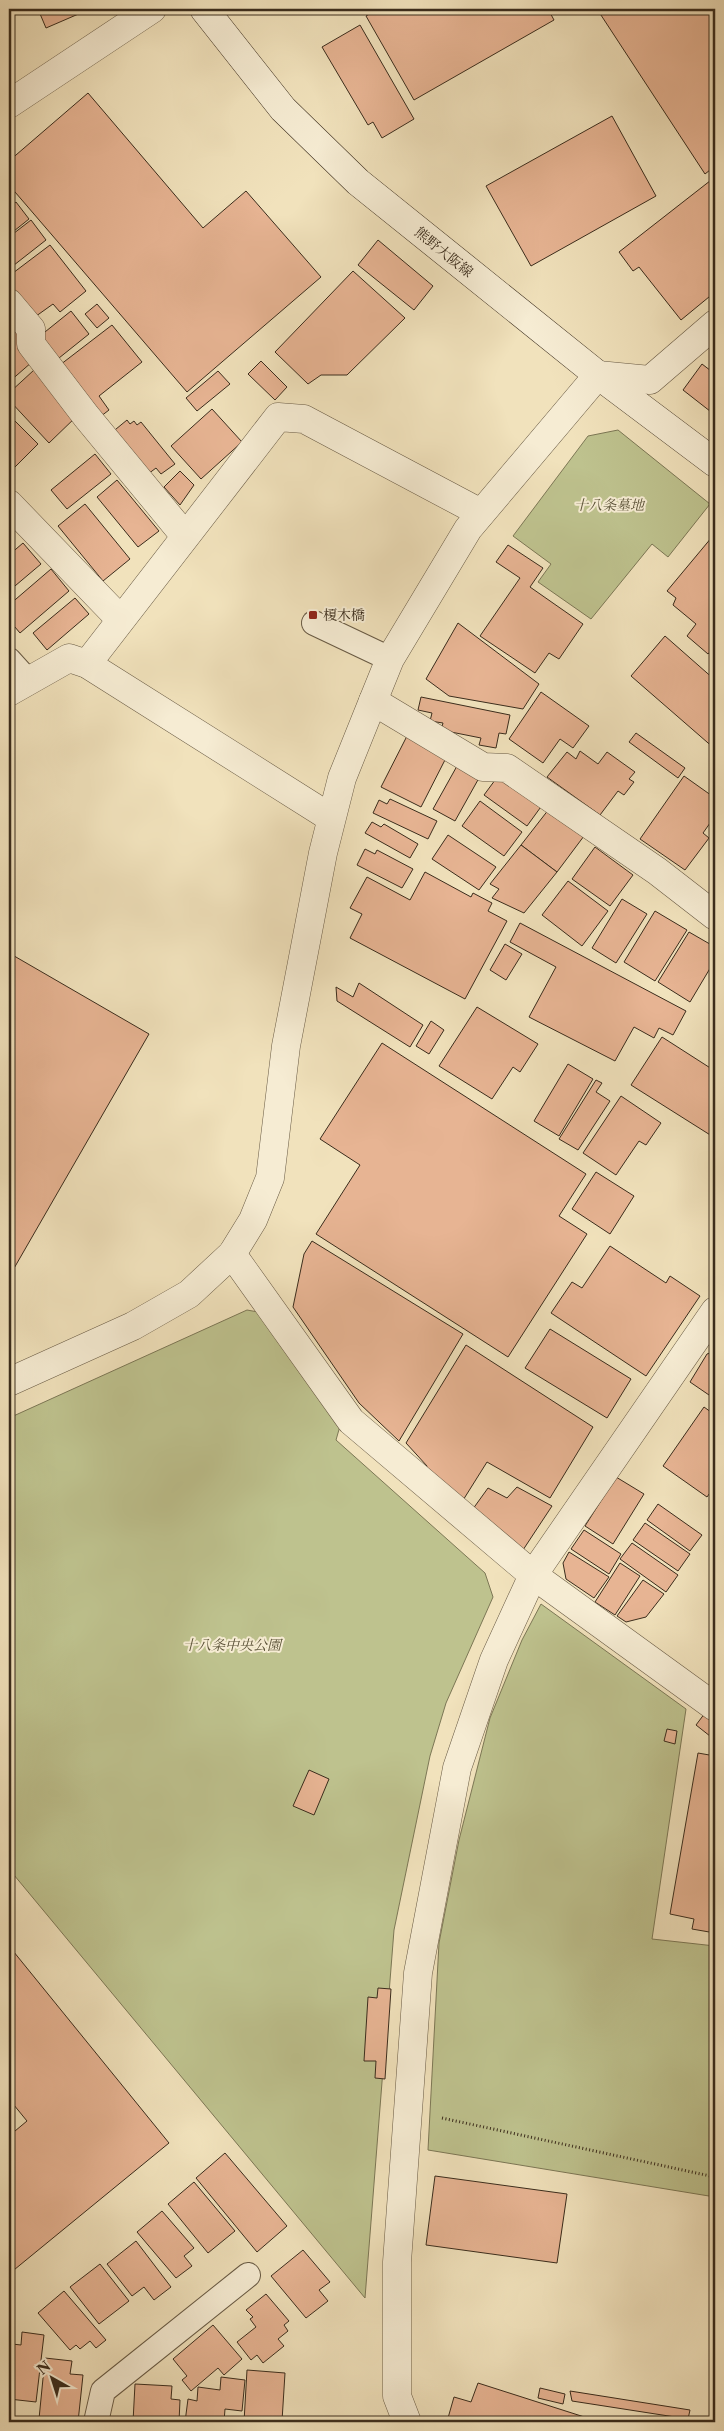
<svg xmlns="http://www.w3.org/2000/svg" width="724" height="2431" font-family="'Libre Caslon Text','Noto Serif JP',serif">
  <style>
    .green { fill: #bec28e; stroke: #7c7755 }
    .building { fill: #e7b493; stroke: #3a2c1c }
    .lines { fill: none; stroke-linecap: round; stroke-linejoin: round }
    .service-casing { stroke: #685a44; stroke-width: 26 }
    .minor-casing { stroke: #685a44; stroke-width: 29 }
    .tertiary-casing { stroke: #685a44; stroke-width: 29 }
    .secondary-casing { stroke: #3a2c1c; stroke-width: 29 }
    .path { stroke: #3a2c1c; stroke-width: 3; stroke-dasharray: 1 2.5; stroke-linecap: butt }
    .service { stroke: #f6ecd3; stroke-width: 24 }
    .minor { stroke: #f6ecd3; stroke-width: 28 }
    .tertiary { stroke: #f6ecd3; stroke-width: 28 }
    .secondary { stroke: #f6ecd3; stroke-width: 28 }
    .poi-dot { fill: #8f2418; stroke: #f6ecd3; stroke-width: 2 }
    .labels { text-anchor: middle; stroke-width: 4; stroke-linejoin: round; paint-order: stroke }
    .street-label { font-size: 14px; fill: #3a2c1c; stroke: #f6ecd3 }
    .park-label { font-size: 14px; font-style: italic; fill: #5b5238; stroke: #f6ecd3 }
    .poi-label { font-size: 14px; fill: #3a2c1c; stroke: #f6ecd3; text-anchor: start }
  </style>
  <rect width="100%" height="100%" fill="#f1e2bc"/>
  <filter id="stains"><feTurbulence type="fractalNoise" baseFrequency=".004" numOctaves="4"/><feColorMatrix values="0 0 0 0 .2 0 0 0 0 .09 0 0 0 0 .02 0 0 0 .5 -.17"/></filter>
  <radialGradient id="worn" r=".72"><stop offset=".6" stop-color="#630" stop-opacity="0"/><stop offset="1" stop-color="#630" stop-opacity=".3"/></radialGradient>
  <g class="green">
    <polygon points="618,430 710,504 668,557 652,544 591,619 538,582 551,564 513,536 588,436"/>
    <polygon points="247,1310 258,1312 340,1426 336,1440 485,1573 493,1597 446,1703 430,1756 394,1930 365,2298 9,1869 9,1418"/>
    <polygon points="541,1604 686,1709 652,1939 715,1946 715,2197 428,2150 439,1943 459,1840 490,1718 522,1640"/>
  </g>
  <g class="building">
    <polygon points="38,9 90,9 46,28"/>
    <polygon points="378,9 548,9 554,20 414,100 366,16"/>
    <polygon points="597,9 715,9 715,166 705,174"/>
    <polygon points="360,25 414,119 382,138 373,122 368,125 322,47"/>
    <polygon points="88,93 203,228 246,191 321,277 187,392 9,185 9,161"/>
    <polygon points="612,116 656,196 531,266 486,186"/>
    <polygon points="715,177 715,292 681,320 639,267 633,271 619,252"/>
    <polygon points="16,202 29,219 9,235 9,208"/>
    <polygon points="31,220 46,240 9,269 9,237"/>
    <polygon points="378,240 433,286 414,310 358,265"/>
    <polygon points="50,245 86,291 60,312 53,304 32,319 9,289 9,276"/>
    <polygon points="353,271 405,318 347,375 321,375 308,384 275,352"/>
    <polygon points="97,304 109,318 97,328 85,314"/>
    <polygon points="71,311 89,334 54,362 35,340"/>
    <polygon points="9,319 24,336 32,362 9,382"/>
    <polygon points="112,325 142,362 99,396 109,410 96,420 56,368"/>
    <polygon points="261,361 287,387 275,400 248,374"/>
    <polygon points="702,364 715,374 715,415 683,390"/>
    <polygon points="34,370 78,415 49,443 9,400 9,393"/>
    <polygon points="218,371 230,384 197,411 186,398"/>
    <polygon points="212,409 242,442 201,479 171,446"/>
    <polygon points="9,415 38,444 9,473"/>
    <polygon points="127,420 130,424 134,421 137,425 141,422 175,464 161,474 156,468 144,477 110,434"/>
    <polygon points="95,454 111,474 67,509 51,490"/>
    <polygon points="180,471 194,485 180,505 164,487"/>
    <polygon points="117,480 159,531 138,547 97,497"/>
    <polygon points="85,504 130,559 103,581 58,526"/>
    <polygon points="712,537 715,540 715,646 708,654 687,636 696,624 673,605 676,598 667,591"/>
    <polygon points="23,543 41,564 9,591 9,555"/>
    <polygon points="508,545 543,568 530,587 583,624 559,659 549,653 535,673 480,636 520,578 496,562"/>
    <polygon points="51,569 69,591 20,633 9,620 9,605"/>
    <polygon points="75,598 89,614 47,650 33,633"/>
    <polygon points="458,623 539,684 523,709 449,696 426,679"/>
    <polygon points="665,636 715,680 715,749 631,676"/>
    <polygon points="541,692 589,726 573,748 560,739 543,763 509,739"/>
    <polygon points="421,697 510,715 506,734 499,733 496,748 479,745 481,738 441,730 443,723 430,721 432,713 418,710"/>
    <polygon points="636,733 685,768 678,778 629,742"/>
    <polygon points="407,736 447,756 421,807 381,787"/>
    <polygon points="580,751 598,764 607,752 635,772 629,779 634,782 624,795 618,791 600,815 547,777 567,752 576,759"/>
    <polygon points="457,766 479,778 455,821 433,809"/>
    <polygon points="501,772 543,804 527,826 484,795"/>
    <polygon points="684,776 715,798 715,816 703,833 709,838 685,870 640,839"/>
    <polygon points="390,799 437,821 428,839 373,813 379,800 387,804"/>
    <polygon points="480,801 522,832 504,856 462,826"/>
    <polygon points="549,809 584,836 557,872 521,845"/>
    <polygon points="372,822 381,827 384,824 418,844 410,858 365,833"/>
    <polygon points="448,835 496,867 479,890 432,859"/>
    <polygon points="521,845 557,872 524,913 492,898 499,889 490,884"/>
    <polygon points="595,847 633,875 610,906 572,879"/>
    <polygon points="365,849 375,854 377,850 413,869 402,888 357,865"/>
    <polygon points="425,872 471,897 473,893 492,903 488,911 507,921 465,999 350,938 362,914 350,908 367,877 410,900"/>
    <polygon points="568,881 608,911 582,946 542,915"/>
    <polygon points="622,899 647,914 616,963 592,948"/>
    <polygon points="655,911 687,930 655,981 624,962"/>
    <polygon points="520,923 686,1011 673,1035 659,1028 654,1038 634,1027 615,1061 529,1017 556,967 510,942"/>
    <polygon points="689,932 715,947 715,960 690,1002 658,982"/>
    <polygon points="505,944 522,954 506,980 490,970"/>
    <polygon points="9,953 149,1034 9,1277"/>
    <polygon points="359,983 423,1025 410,1047 337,1001 336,987 353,997"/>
    <polygon points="477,1007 538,1044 520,1072 513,1067 492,1099 439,1066"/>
    <polygon points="431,1021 444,1030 429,1054 416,1046"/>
    <polygon points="662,1037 715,1071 715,1138 631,1085"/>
    <polygon points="382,1043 586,1174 559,1216 587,1234 508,1357 316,1234 360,1165 320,1139"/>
    <polygon points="568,1064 593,1079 559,1136 534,1121"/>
    <polygon points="596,1080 602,1083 596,1092 610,1101 578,1150 559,1139"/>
    <polygon points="621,1096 661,1123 646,1145 639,1141 616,1175 583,1153"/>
    <polygon points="596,1172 634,1196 610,1234 572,1209"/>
    <polygon points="312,1241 463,1334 399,1441 359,1403 293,1307 304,1254"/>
    <polygon points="610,1246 666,1283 670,1276 700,1296 646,1376 551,1313 572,1282 582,1288"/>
    <polygon points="550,1329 631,1379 607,1418 525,1368"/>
    <polygon points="466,1345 593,1427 550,1498 487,1462 460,1505 425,1472 427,1466 406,1443"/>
    <polygon points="715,1351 715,1385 709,1395 690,1382 707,1354"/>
    <polygon points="704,1407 715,1415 715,1486 707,1497 663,1466"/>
    <polygon points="616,1477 644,1494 613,1544 585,1526"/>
    <polygon points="517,1487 552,1506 521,1553 470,1513 488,1488 507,1498"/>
    <polygon points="658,1504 702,1535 690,1551 647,1520"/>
    <polygon points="645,1523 690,1554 678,1571 633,1540"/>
    <polygon points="584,1530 621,1554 609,1574 571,1549"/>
    <polygon points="632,1543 678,1575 666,1592 620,1559"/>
    <polygon points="569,1552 609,1577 594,1598 566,1579 563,1563"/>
    <polygon points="620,1563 640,1576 615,1615 595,1602"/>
    <polygon points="643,1580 664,1594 646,1617 626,1622 617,1616"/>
    <polygon points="705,1713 715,1721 715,1740 696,1725"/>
    <polygon points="667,1729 677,1731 675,1744 664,1741"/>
    <polygon points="698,1753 715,1756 715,1933 692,1929 694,1919 670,1914"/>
    <polygon points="309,1770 329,1779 314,1815 293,1806"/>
    <polygon points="9,1946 169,2143 9,2274 9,2136 27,2121 9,2099"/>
    <polygon points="378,1988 391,1989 385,2079 375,2078 376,2061 364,2061 368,1997 377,1998"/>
    <polygon points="225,2153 287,2226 257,2252 196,2178"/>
    <polygon points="435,2176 567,2194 557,2263 426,2245"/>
    <polygon points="194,2182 235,2231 208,2253 168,2204"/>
    <polygon points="162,2211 194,2248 184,2256 192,2266 176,2278 137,2232"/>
    <polygon points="136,2241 171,2287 154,2300 144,2287 132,2296 107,2264"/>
    <polygon points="303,2250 330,2282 319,2290 328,2301 306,2318 271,2276"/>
    <polygon points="100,2264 129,2301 99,2324 70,2287"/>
    <polygon points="64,2291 106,2340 96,2348 90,2341 80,2349 76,2345 70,2350 38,2313"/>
    <polygon points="266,2294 289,2321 284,2325 288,2331 278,2339 284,2346 263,2363 257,2355 251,2360 237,2342 256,2327 250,2319 253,2317 246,2310"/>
    <polygon points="213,2325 242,2359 224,2375 218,2368 191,2391 182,2380 187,2376 173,2359"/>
    <polygon points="22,2332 44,2335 36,2402 9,2399 12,2344 21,2345"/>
    <polygon points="45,2358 72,2361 70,2374 83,2375 78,2422 39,2419"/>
    <polygon points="247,2370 285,2373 282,2421 263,2420 263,2422 244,2422"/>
    <polygon points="221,2377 245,2380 242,2411 225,2409 224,2422 185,2422 188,2399 197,2401 198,2387 220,2390"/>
    <polygon points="478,2383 600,2422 461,2422 448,2418 454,2397 471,2402"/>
    <polygon points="135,2384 172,2386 171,2399 180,2400 179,2422 133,2422"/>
    <polygon points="540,2388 565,2394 563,2404 538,2398"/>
    <polygon points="570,2391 690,2410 688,2419 572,2401"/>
    <polygon points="288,2418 337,2422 288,2422"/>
  </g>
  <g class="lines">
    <defs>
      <g id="service">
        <polyline points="314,623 390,659"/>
        <polyline points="9,660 28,681"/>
        <polyline points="96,2422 103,2391 248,2275"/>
      </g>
      <g id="minor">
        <polyline points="9,104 152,9"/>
        <polyline points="9,303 31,329 31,344 86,416 185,536"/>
        <polyline points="598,375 650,380 715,324"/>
        <polyline points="9,504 120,619"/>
        <polyline points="87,664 278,417 304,419 481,513"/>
        <polyline points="9,692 69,658 87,664 331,818"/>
        <polyline points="373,701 483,767 507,768 657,871 715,916"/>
        <polyline points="232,1254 351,1421 533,1575 715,1707"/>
        <polyline points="407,2422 397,2396 397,2262 418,1973 457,1768 494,1660 533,1575 715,1311"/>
      </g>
      <polyline id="tertiary" points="9,1382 133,1326 189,1294 232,1254 253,1220 270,1178 286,1046 323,853 342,778 373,701 390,659 468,529 598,375"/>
      <polyline id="secondary" points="204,9 283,109 358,182 598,375 715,463"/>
    </defs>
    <use href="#service" class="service-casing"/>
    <use href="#minor" class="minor-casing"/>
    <use href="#tertiary" class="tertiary-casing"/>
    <use href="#secondary" class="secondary-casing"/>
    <polyline class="path" points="442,2118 715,2177"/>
    <use href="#service" class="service"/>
    <use href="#minor" class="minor"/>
    <use href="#tertiary" class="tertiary"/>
    <use href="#secondary" class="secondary"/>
  </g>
  <rect class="poi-dot" x="308" y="610" width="10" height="10" rx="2.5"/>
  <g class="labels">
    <g class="street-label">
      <text transform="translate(444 252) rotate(39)" y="5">熊野大阪線</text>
    </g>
    <g class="park-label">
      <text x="609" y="510">十八条墓地</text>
      <text x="232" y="1650">十八条中央公園</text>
    </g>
    <g class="poi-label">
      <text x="323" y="620">榎木橋</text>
    </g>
  </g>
  <rect width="724" height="2431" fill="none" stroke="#f1e2bc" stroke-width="30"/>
  <rect x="10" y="10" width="704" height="2411" fill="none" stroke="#3a2c1c" stroke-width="2.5"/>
  <rect x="15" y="15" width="694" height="2401" fill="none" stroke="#3a2c1c"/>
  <g transform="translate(52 2378) rotate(321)" stroke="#f6ecd3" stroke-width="4" paint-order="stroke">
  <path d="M0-4L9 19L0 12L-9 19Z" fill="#3a2c1c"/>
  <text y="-8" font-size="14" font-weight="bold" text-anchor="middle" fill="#3a2c1c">N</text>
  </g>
  <rect width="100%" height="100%" filter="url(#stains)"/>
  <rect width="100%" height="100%" fill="url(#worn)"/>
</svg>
